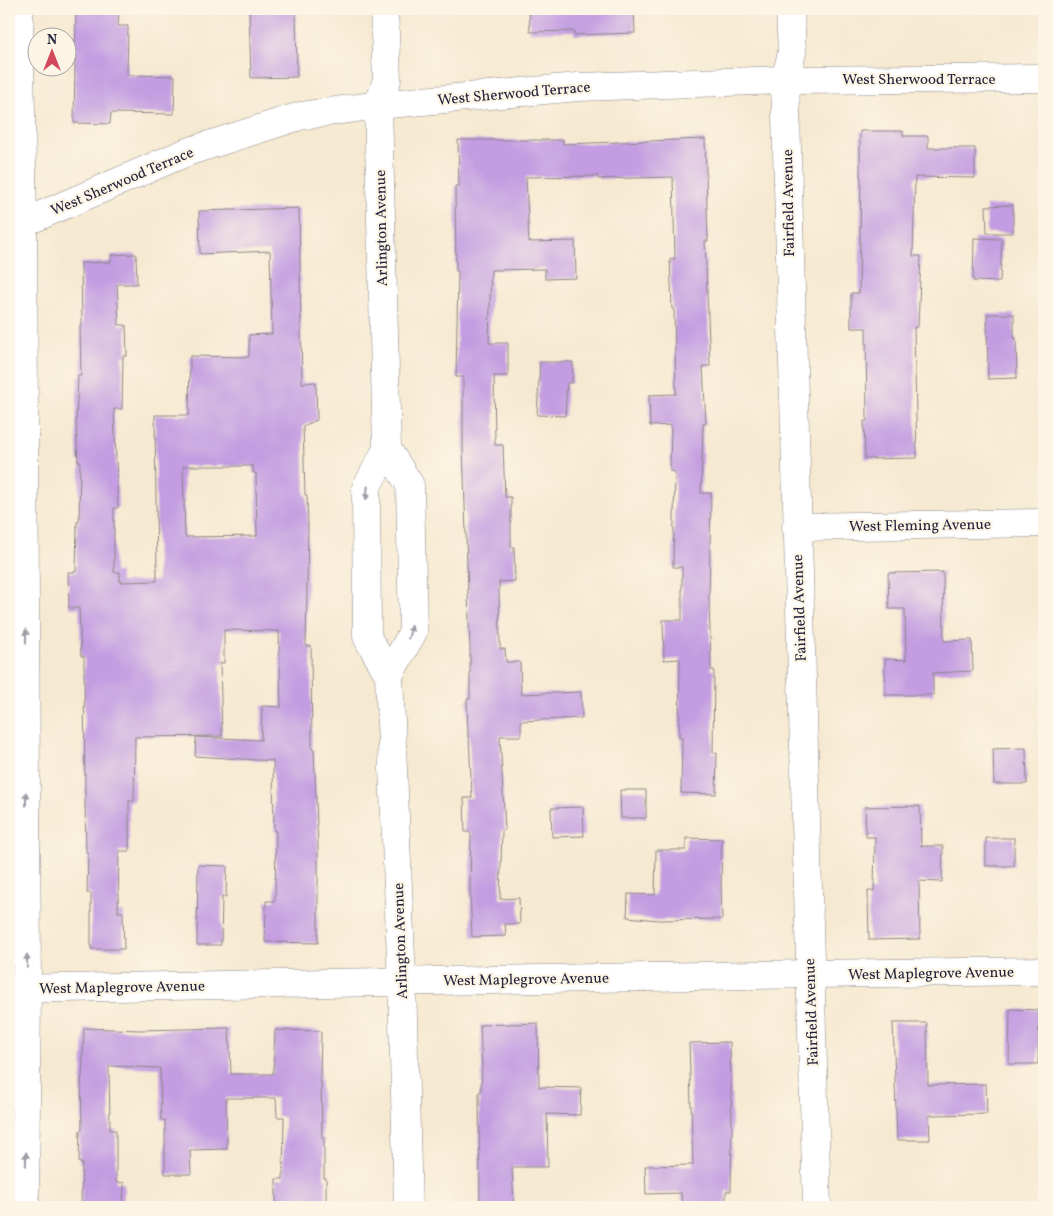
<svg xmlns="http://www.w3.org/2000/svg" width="1053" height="1216" font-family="Vollkorn,serif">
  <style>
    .building { fill: #c39ce1; fill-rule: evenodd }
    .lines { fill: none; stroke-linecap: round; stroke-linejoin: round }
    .minor-casing { stroke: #8c8686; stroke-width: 29 }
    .secondary-casing { stroke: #8c8686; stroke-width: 29 }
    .minor { stroke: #fff; stroke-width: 28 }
    .secondary { stroke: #fff; stroke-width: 28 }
    .oneway { fill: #9c9ca7 }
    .labels { text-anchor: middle; stroke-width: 4.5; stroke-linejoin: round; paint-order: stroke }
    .street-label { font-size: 15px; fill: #22223b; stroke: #fcf5e5 }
  </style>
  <rect width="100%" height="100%" fill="#fcf5e5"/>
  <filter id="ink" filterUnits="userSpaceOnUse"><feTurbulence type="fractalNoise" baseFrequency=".02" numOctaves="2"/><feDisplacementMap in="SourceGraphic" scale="10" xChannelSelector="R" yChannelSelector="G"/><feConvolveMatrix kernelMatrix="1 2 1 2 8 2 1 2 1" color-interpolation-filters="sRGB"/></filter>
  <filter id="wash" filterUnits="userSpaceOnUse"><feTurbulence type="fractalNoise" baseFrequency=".0096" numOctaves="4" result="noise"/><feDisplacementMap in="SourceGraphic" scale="20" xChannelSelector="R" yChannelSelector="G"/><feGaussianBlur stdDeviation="1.12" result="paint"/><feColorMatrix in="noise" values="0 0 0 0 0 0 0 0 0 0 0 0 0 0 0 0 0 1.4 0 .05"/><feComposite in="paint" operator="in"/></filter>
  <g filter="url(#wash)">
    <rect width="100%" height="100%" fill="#f6e9d1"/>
    <g id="blocks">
      <g class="building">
        <polygon points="76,9 119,9 118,26 128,26 127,75 175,76 174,114 111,113 110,124 74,123"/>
        <polygon points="249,9 296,9 297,77 251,78"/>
        <polygon points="529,9 634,9 635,33 574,35 574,31 530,32"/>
        <polygon points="860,131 903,131 903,136 928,136 928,148 975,148 975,178 915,177 913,256 921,256 918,327 914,327 917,458 865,459 864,421 867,421 866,328 851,328 851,293 859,293 861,177 860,177"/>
        <polygon points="705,139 708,241 705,241 710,366 703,366 706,424 703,424 701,493 711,493 709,597 711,670 714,670 713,753 717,753 716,794 681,793 682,738 679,738 680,659 664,660 663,620 682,620 682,567 673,567 675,472 670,471 671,425 650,426 649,395 676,394 674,309 672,309 670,259 675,259 673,177 598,179 598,176 526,177 529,242 575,241 576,278 545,279 545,269 491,270 489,343 508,343 508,376 494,376 495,445 503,445 505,497 511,497 511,547 514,547 515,581 499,582 500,649 505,649 506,662 520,662 521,694 581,692 582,718 521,721 521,736 500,736 505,830 502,830 500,899 519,898 520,924 505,924 506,936 472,937 470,890 471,832 465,832 464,798 472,798 469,737 468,737 467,699 470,699 470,650 463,447 463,377 456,377 458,271 456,271 455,186 459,186 458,140 563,140 563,144"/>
        <polygon points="1013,205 1013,233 987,233 986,206"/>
        <path d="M 299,208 L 302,383 L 316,382 L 317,420 L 303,426 L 305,495 L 307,495 L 308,528 L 306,646 L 311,646 L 312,749 L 314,749 L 318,848 L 318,943 L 265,942 L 266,901 L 275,901 L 276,831 L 274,831 L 273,761 L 195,756 L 196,737 L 261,740 L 262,706 L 281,707 L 279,631 L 224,630 L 224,663 L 220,663 L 222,736 L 135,737 L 134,801 L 129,801 L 129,851 L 119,851 L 118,912 L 123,912 L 124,949 L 91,949 L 91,893 L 87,893 L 88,852 L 86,852 L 85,801 L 84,656 L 81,656 L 79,608 L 69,608 L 68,572 L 76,572 L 77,522 L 79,522 L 80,461 L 78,461 L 76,424 L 78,376 L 81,376 L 80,326 L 82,326 L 81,263 L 111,262 L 111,255 L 136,254 L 137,284 L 117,284 L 119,325 L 126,325 L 127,356 L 123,356 L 122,409 L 114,409 L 118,508 L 114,508 L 114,572 L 120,572 L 120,582 L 157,581 L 155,415 L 189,415 L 190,356 L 249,357 L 249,335 L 272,334 L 270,251 L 200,254 L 199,211 ZM 183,466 L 253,466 L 253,473 L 256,473 L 257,536 L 185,537 Z"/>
        <polygon points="974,238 1002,239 1000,282 973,281"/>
        <polygon points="987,314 1014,314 1014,338 1016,338 1017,378 988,379"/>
        <polygon points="540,362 573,362 572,383 567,383 565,416 537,415"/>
        <polygon points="943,572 944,641 972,640 973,671 933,673 933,695 885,695 885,659 906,660 905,609 889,609 888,573"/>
        <polygon points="1026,748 1027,784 994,784 993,749"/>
        <polygon points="620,790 646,790 646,818 621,818"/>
        <polygon points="920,806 921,846 943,846 942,882 919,881 920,939 869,940 868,891 874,891 875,837 866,837 865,807"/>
        <polygon points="583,807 584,836 552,837 551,808"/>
        <polygon points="686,838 722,839 721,887 722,919 659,920 627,917 628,894 655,895 656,850 686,850"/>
        <rect x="986" y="838" width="28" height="28"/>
        <polygon points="198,865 227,866 226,897 222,897 221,945 197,945"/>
        <polygon points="1010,1009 1039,1010 1038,1064 1009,1064"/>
        <polygon points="538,1023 539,1087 581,1088 580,1115 547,1114 548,1167 512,1167 514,1207 480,1207 479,1092 481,1092 482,1068 480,1025"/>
        <polygon points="893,1023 927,1023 928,1085 986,1084 987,1114 929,1115 930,1140 897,1140"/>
        <polygon points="84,1028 141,1030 229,1028 231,1074 273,1074 275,1030 321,1031 320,1081 321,1081 322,1138 324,1138 324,1178 326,1178 326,1207 276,1207 276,1179 283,1179 284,1117 277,1117 276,1098 226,1098 227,1149 190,1150 191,1174 165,1174 165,1120 161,1120 160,1068 109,1066 110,1130 116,1130 116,1182 124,1183 123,1207 81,1207 82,1163 79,1163 80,1130 82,1130 81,1078 82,1078"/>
        <polygon points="730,1042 732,1126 731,1191 726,1191 726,1207 682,1207 681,1193 646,1194 645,1166 693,1165 689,1043"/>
      </g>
    </g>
  </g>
  <g filter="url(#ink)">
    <use href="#blocks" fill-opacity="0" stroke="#8c8686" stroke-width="1"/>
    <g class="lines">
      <defs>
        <g id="minor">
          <polyline points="19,9 23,223 27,988 25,1207"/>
          <polyline points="384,9 387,80 378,105 387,449 366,488 367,637 389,675 402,981 408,1207"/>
          <polyline points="11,232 23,223 187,152 300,116 378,105 578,87 785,80 1044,78"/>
          <polyline points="387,449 410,485 413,632 389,675"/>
          <polyline points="796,527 1044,523"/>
          <polyline points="9,989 810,974 1044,971"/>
        </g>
        <polyline id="secondary" points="790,9 792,53 785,80 817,1207"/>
      </defs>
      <use href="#minor" class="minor-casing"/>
      <use href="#secondary" class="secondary-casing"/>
      <use href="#minor" class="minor"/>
      <use href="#secondary" class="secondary"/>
    </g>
    <defs><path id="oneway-solid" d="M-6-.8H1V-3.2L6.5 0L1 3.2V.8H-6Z" transform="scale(1.25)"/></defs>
    <g class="oneway">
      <use href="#oneway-solid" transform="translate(367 493) rotate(96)"/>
      <use href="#oneway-solid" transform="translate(410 632) rotate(-74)"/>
      <use href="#oneway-solid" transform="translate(26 636) rotate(-90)"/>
      <use href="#oneway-solid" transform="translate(26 799) rotate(-90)"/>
      <use href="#oneway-solid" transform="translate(27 961) rotate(-90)"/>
      <use href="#oneway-solid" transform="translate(26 1159) rotate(-89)"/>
    </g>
  </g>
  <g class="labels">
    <g class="street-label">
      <text x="919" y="84">West Sherwood Terrace</text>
      <text transform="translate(514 93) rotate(-5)" y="5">West Sherwood Terrace</text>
      <text transform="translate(122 181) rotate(-23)" y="5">West Sherwood Terrace</text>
      <text transform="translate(788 203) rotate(-91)" y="5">Fairfield Avenue</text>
      <text transform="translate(381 228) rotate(-91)" y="5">Arlington Avenue</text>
      <text transform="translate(920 525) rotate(-1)" y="5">West Fleming Avenue</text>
      <text transform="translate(799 608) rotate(-92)" y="5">Fairfield Avenue</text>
      <text transform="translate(400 941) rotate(-92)" y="5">Arlington Avenue</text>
      <text transform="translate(931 973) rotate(-1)" y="5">West Maplegrove Avenue</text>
      <text transform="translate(526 979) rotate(-1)" y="5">West Maplegrove Avenue</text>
      <text transform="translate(122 987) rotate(-1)" y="5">West Maplegrove Avenue</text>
      <text transform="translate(811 1012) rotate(-92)" y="5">Fairfield Avenue</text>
    </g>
  </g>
  <rect width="1053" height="1216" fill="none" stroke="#fcf5e5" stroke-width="30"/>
  <g transform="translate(52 52)"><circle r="24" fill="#fcf5e5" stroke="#a5a1a1"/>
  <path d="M0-4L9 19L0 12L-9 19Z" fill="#d1495b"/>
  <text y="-8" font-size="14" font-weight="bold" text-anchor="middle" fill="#22223b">N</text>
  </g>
</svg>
